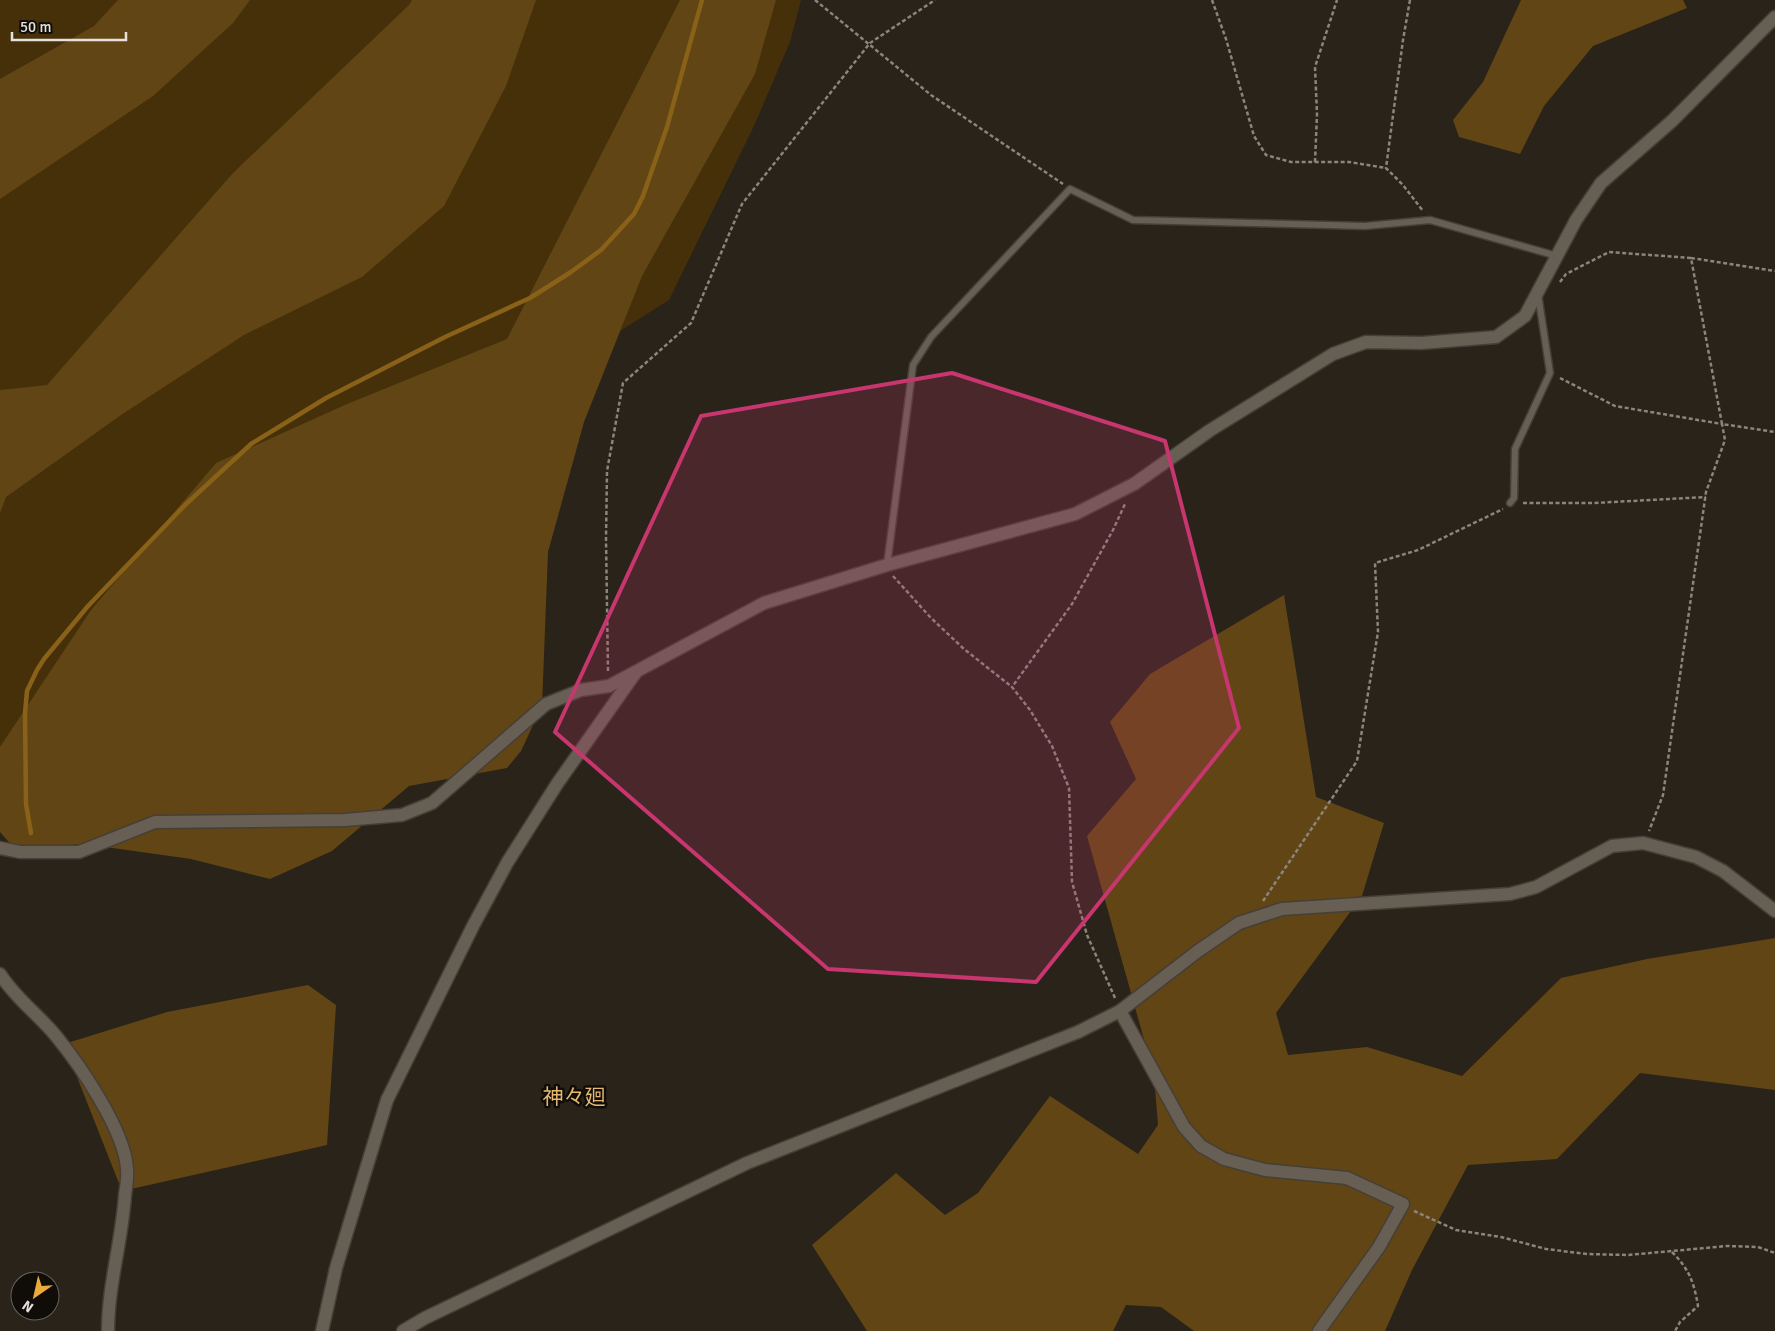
<svg xmlns="http://www.w3.org/2000/svg" width="1775" height="1331" font-family="Signika,'Noto Sans JP',sans-serif">
  <style>
    .green { fill: #45300a }
    .forest { fill: #624514 }
    .lines { fill: none; stroke-linecap: round; stroke-linejoin: round }
    .stream { stroke: #8a6118; stroke-width: 4.5 }
    .service-casing { stroke: #453f38; stroke-width: 9 }
    .minor-casing { stroke: #453f38; stroke-width: 15 }
    .path { stroke: #8b857d; stroke-width: 2.5; stroke-dasharray: 4 2.5; stroke-linecap: butt }
    .service { stroke: #675f54; stroke-width: 6 }
    .minor { stroke: #675f54; stroke-width: 12 }
    .marked { fill: #c7366e; fill-opacity: 0.2; stroke: #c7366e; stroke-width: 4; stroke-linejoin: round }
    .labels { text-anchor: middle; stroke-width: 5; stroke-linejoin: round; paint-order: stroke }
    .quarter-label { font-size: 21px; fill: #e5b874; stroke: #100d09 }
  </style>
  <rect width="100%" height="100%" fill="#2a2319"/>
  <polygon class="green" points="0,0 801,0 790,42 754,126 669,300 475,423 0,820"/>
  <g class="forest">
    <polygon points="118,0 250,0 233,23 153,96 0,199 0,79 94,26"/>
    <polygon points="412,0 536,0 506,86 444,206 362,277 244,335 121,415 6,497 0,513 0,390 47,385 233,173 409,5"/>
    <polygon points="680,0 776,0 755,74 642,276 584,422 548,552 542,706 521,751 507,768 409,786 332,851 270,879 191,859 84,844 15,849 0,832 0,747 91,610 216,463 347,404 507,339"/>
    <polygon points="1521,0 1683,0 1687,8 1593,46 1544,106 1520,154 1459,137 1453,120 1483,82"/>
    <polygon points="1284,595 1316,797 1384,823 1362,896 1276,1013 1288,1055 1367,1047 1462,1076 1561,978 1647,959 1775,938 1775,1090 1640,1073 1557,1159 1468,1165 1412,1270 1385,1331 1194,1331 1161,1307 1126,1305 1113,1331 867,1331 812,1245 896,1173 945,1215 978,1193 1050,1096 1138,1154 1158,1125 1154,1075 1087,836 1136,779 1110,722 1150,674"/>
    <polygon points="308,985 336,1005 327,1145 122,1191 64,1044 167,1012"/>
  </g>
  <g class="lines">
    <polyline class="stream" points="31,833 26,804 25,713 27,691 37,670 44,659 88,606 185,505 251,444 326,398 445,337 530,298 571,272 601,250 634,214 643,196 667,127 702,0"/>
    <defs>
      <g id="service">
        <polyline points="1510,503 1514,498 1515,449 1550,373 1538,294"/>
        <polyline points="887,565 913,365 931,337 1070,189 1133,220 1365,226 1430,220 1557,256"/>
      </g>
      <g id="minor">
        <polyline points="0,848 20,852 79,852 155,822 345,820 402,815 432,803 546,704 581,690 609,686 764,603 887,565 1075,514 1134,484 1209,431 1333,354 1366,342 1421,343 1496,337 1525,316 1576,220 1601,183 1672,121 1775,17"/>
        <path d="M 0,974 C 16,999 38,1014 56,1036 C 80,1065 125,1131 127,1169 C 128,1177 126,1187 125,1195 C 122,1241 108,1285 108,1331"/>
        <polyline points="1120,1011 1184,1127 1201,1146 1224,1159 1265,1170 1347,1178 1403,1204 1379,1247 1319,1331"/>
        <polyline points="322,1331 336,1268 387,1100 473,926 507,863 557,784 636,672"/>
        <polyline points="403,1331 425,1318 747,1163 1078,1032 1120,1011 1198,951 1239,923 1282,909 1510,894 1536,887 1612,846 1643,843 1696,857 1723,871 1775,911"/>
      </g>
    </defs>
    <use href="#service" class="service-casing"/>
    <use href="#minor" class="minor-casing"/>
    <g class="path">
      <polyline points="815,0 931,95 1063,184"/>
      <polyline points="1212,0 1226,39 1254,136 1266,155 1291,162 1349,162 1386,168"/>
      <polyline points="1410,0 1403,40 1386,168 1403,185 1423,211"/>
      <polyline points="1315,162 1317,114 1315,67 1337,0"/>
      <polyline points="1691,258 1775,271"/>
      <polyline points="1560,282 1566,274 1609,252 1691,258 1722,424 1775,432"/>
      <polyline points="1560,378 1615,406 1722,424 1725,440 1706,492 1663,795 1649,831"/>
      <polyline points="1523,503 1594,503 1706,497"/>
      <polyline points="893,576 931,618 964,649 1012,687"/>
      <polyline points="608,671 606,539 607,471 623,383 691,323 742,204 870,43 935,0"/>
      <polyline points="1263,901 1357,761 1378,632 1375,563 1418,550 1503,509"/>
      <polyline points="1115,998 1087,935 1072,882 1069,788 1052,746 1030,710 1012,687 1072,604 1113,530 1125,504"/>
      <polyline points="1414,1211 1456,1230 1501,1237 1546,1249 1587,1254 1628,1255 1727,1246 1758,1247 1775,1253"/>
      <path d="M 1672,1252 C 1689,1269 1694,1282 1698,1306 L 1680,1322 L 1675,1331"/>
    </g>
    <use href="#service" class="service"/>
    <use href="#minor" class="minor"/>
  </g>
  <path class="marked" d="M 952,373 L 1165,441 L 1239,728 L 1036,982 L 828,969 L 555,732 L 701,416 Z"/>
  <g class="labels">
    <g class="quarter-label">
      <text x="574" y="1104">神々廻</text>
    </g>
  </g>
  <g transform="translate(35 1296) rotate(214)"><circle r="24" fill="#100d09" stroke="#66625d"/>
  <path d="M0-4L9 19L0 12L-9 19Z" fill="#ebaa39"/>
  <text y="-8" font-size="14" font-weight="bold" text-anchor="middle" fill="#e6e1db">N</text>
  </g>
  <path d="M12 32v8h114v-8" fill="none" stroke="#e6e1db" stroke-width="2.5"/>
  <text x="20" y="32" font-size="15" fill="#e6e1db" stroke="#100d09" stroke-width="4" paint-order="stroke">50 m</text>
</svg>
